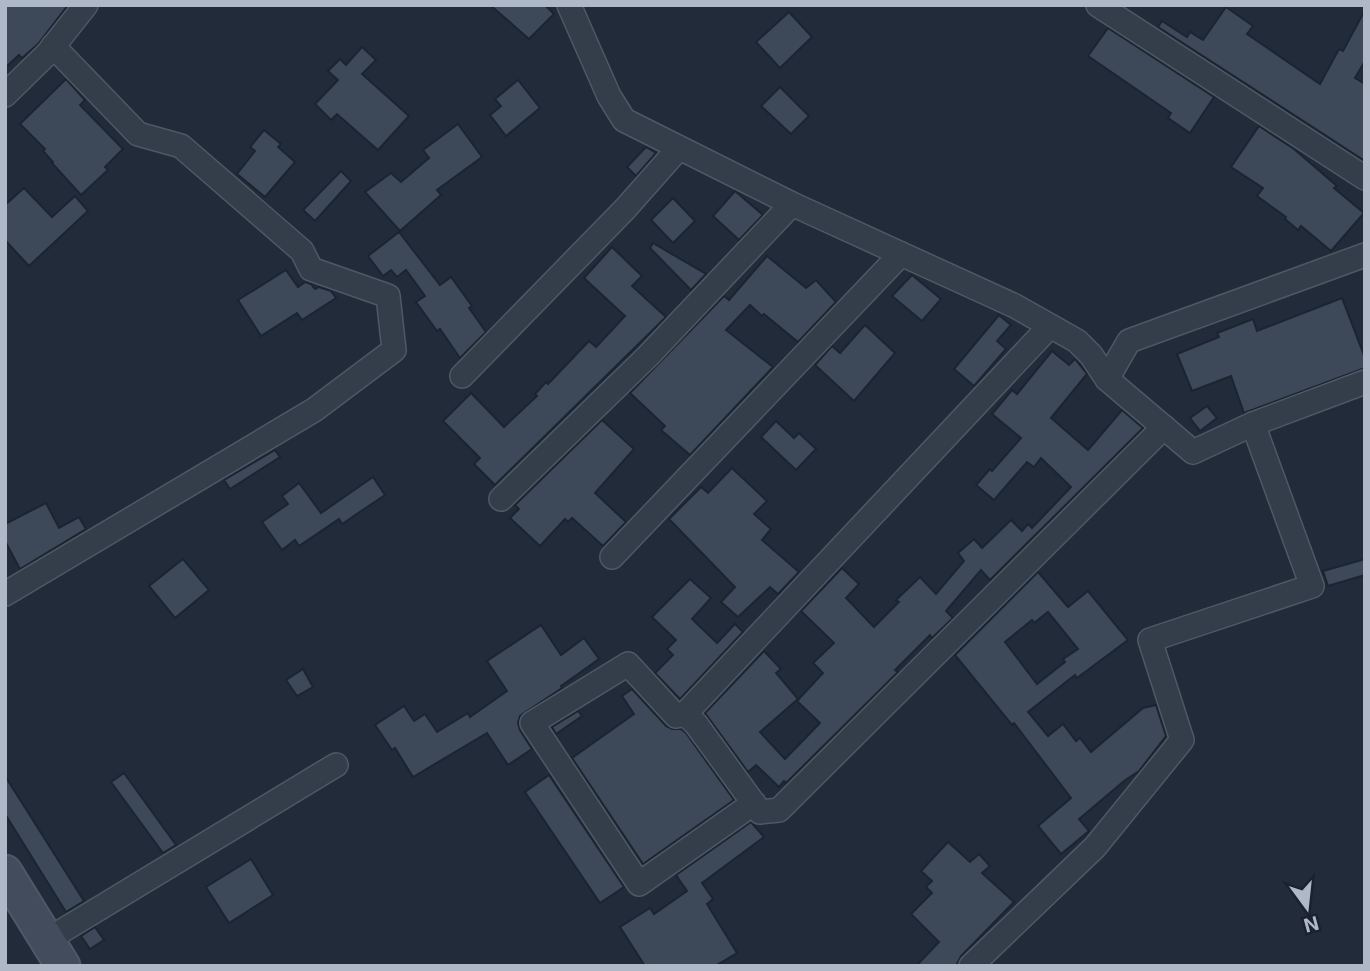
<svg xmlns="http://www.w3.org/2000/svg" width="1370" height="971" font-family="Inter,sans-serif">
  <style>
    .building { fill: #3d4959; stroke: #1c2431; stroke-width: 2; fill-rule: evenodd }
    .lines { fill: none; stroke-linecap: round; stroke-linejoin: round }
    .street-casing { stroke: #4f5865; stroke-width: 26 }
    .secondary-casing { stroke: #4f5865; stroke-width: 37 }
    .street { stroke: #343d4a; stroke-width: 23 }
    .secondary { stroke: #424c5d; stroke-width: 33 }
  </style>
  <rect width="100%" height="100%" fill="#212b3a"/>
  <g class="building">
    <polygon points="5,5 68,5 38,44 22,58 19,55 5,68"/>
    <polygon points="490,5 545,5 554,14 529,39"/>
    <polygon points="1226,7 1253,26 1247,34 1320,84 1339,49 1343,51 1365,10 1365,61 1355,78 1365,84 1365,161 1158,27 1162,21 1187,37 1190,32 1203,40"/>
    <polygon points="789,12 812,37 780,68 756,42"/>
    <polygon points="1108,28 1214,97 1190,133 1168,118 1171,113 1088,56"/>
    <polygon points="362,47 376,60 362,74 409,116 378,150 337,114 331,120 315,104 338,80 328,71 340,59 346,65"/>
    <polygon points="66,79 85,100 80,105 123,149 105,167 108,170 81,195 52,163 53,162 43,151 45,149 20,124"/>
    <polygon points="518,80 540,108 506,136 490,115 501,106 495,99"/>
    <polygon points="780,87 809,116 791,134 761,106"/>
    <polygon points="458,124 482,157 437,190 441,195 400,231 365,192 391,173 401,182 429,158 423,150"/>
    <polygon points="1259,126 1294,149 1337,186 1334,188 1364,213 1331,251 1301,226 1298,230 1285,219 1286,217 1257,196 1263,188 1231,167"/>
    <polygon points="264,130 281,144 278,147 295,162 265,197 237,174 255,151 250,147"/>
    <polygon points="646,147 656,153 636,176 627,167"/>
    <polygon points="341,171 351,181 315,221 303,210"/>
    <polygon points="24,188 52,217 75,196 88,211 29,266 5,240 5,205"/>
    <polygon points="735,191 763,215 739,240 713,216"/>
    <polygon points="673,198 695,221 673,243 651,220"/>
    <polygon points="399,232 440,285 451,277 472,306 469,308 486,332 460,358 440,329 437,331 416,302 425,296 406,270 397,277 391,270 383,276 368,256"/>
    <polygon points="653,243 706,274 691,290 650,248"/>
    <polygon points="612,247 642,276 632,286 666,317 495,485 474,464 480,458 443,421 471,393 504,427 537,396 535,394 546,382 548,384 589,341 596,347 625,316 584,278"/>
    <polygon points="767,256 806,288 816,280 836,302 798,342 764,314 762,316 750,305 726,330 773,367 690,455 661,430 665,426 630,393 724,296 729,300"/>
    <polygon points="286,270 298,287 305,282 311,284 315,289 319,287 331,291 336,298 302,320 297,313 261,336 238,300"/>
    <polygon points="912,275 941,299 922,321 892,296"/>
    <polygon points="1342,298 1365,358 1365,368 1244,413 1231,376 1192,391 1177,354 1219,337 1217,333 1253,319 1257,331"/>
    <polygon points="999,315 1011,325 997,341 1006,349 974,386 954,369"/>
    <polygon points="865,325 895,353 854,401 815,365 832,346 840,353"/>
    <polygon points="1052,351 1069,365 1075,359 1087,374 1051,418 1088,450 1122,410 1143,428 990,580 981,570 946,611 953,618 932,638 930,635 895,670 898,672 786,783 784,781 779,787 756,765 748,772 705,713 764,651 781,669 776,673 798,699 760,732 785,759 820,723 797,701 823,673 813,663 834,643 801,611 842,568 859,584 846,598 874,627 899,602 896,600 920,577 936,594 964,561 958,553 974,539 982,548 1011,520 1022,531 1028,524 1032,528 1071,487 1041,458 1034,467 1027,462 994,500 976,485 990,469 992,471 1021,438 992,414 1012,390 1017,394"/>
    <polygon points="1207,406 1217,418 1200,431 1190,418"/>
    <polygon points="602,420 634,449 595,493 626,522 603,546 572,518 568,522 565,519 540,546 510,518 519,509 515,505"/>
    <polygon points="776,421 794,438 799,433 816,449 796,470 761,437"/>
    <polygon points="275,450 280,457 230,489 224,480"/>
    <polygon points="732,468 767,501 754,514 771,529 762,540 799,572 778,594 770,587 738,617 721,602 735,587 669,519 701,487 708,493"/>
    <polygon points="373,477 385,495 342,524 339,519 299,546 295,540 282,550 262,522 288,504 282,496 299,483 321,513"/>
    <polygon points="46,503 59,528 79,517 86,529 20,569 5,541 5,524"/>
    <polygon points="183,559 209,590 175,618 149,586"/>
    <polygon points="1365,559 1365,575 1328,586 1323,571"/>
    <path d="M 1038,572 L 1068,607 L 1088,591 L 1128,640 L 1077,678 L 1075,675 L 1028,712 L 1048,736 L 1063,724 L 1076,741 L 1080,738 L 1091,752 L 1143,708 L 1156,705 L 1166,736 L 1139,771 L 1124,781 L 1079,819 L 1089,831 L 1061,854 L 1038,826 L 1071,798 L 1014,723 L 1012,725 L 955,655 ZM 1048,612 L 1078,649 L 1063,659 L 1065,662 L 1037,684 L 1005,642 L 1032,620 L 1034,623 Z"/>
    <polygon points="690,579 711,598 692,619 717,643 735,624 743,632 680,699 655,673 673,655 667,649 676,640 652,617"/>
    <polygon points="541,625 561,655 584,638 599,659 561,686 562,688 520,716 518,723 520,730 532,749 508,765 487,733 413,777 395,748 392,750 375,725 404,706 414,721 425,714 437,732 468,713 470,717 507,691 487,661"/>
    <polygon points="303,669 313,687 297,696 286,680"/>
    <polygon points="632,689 666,726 672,729 681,729 686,733 734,800 643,864 572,758 634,714 622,696"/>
    <polygon points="578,711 582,716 556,734 552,727"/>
    <polygon points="124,773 176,845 163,853 111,782"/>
    <polygon points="549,775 624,887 600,903 525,792"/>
    <polygon points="5,776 84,901 66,912 5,814"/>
    <polygon points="751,822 764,837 702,883 713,899 707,904 737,953 715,966 645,966 620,927 650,908 654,914 687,891 676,875"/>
    <polygon points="948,842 970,862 979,854 990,866 982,873 1014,902 961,956 956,966 916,966 939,942 911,914 932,893 926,887 932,881 921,871"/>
    <polygon points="251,859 273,895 229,923 206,887"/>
    <polygon points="95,927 104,940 90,949 81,936"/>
  </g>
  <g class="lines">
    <defs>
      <g id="street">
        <polyline points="569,5 609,96 624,120 792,204 1015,306 1077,341 1091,355 1107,379 1193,452 1253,424 1365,382"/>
        <polyline points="1098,5 1365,178"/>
        <polyline points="5,95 48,53 86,5"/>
        <polyline points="462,376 625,209 679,148"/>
        <polyline points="1107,379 1129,341 1365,255"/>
        <polyline points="501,499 648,356 792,204"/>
        <polyline points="612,557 901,254"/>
        <polyline points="5,594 314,410 394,350 388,296 311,269 302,251 181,146 138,134 53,46"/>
        <polyline points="685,714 1050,326"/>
        <polyline points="754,803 639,884 532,723 628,664 676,716 685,714 696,724 760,812 779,810 1164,427"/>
        <polyline points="47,940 336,765"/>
        <polyline points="971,966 1095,847 1182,740 1150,640 1312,586 1253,424"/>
      </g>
      <polyline id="secondary" points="5,872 63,966"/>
    </defs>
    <use href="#street" class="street-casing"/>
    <use href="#secondary" class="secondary-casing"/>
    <use href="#street" class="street"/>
    <use href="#secondary" class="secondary"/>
  </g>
  <rect width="1370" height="971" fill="none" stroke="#afb8c6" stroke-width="14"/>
  <g transform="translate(1307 908) rotate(165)" stroke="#1a222f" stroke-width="5" paint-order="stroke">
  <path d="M0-5L12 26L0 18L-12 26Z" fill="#afb8c6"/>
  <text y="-10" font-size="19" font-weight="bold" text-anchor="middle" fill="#afb8c6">N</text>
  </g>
</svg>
